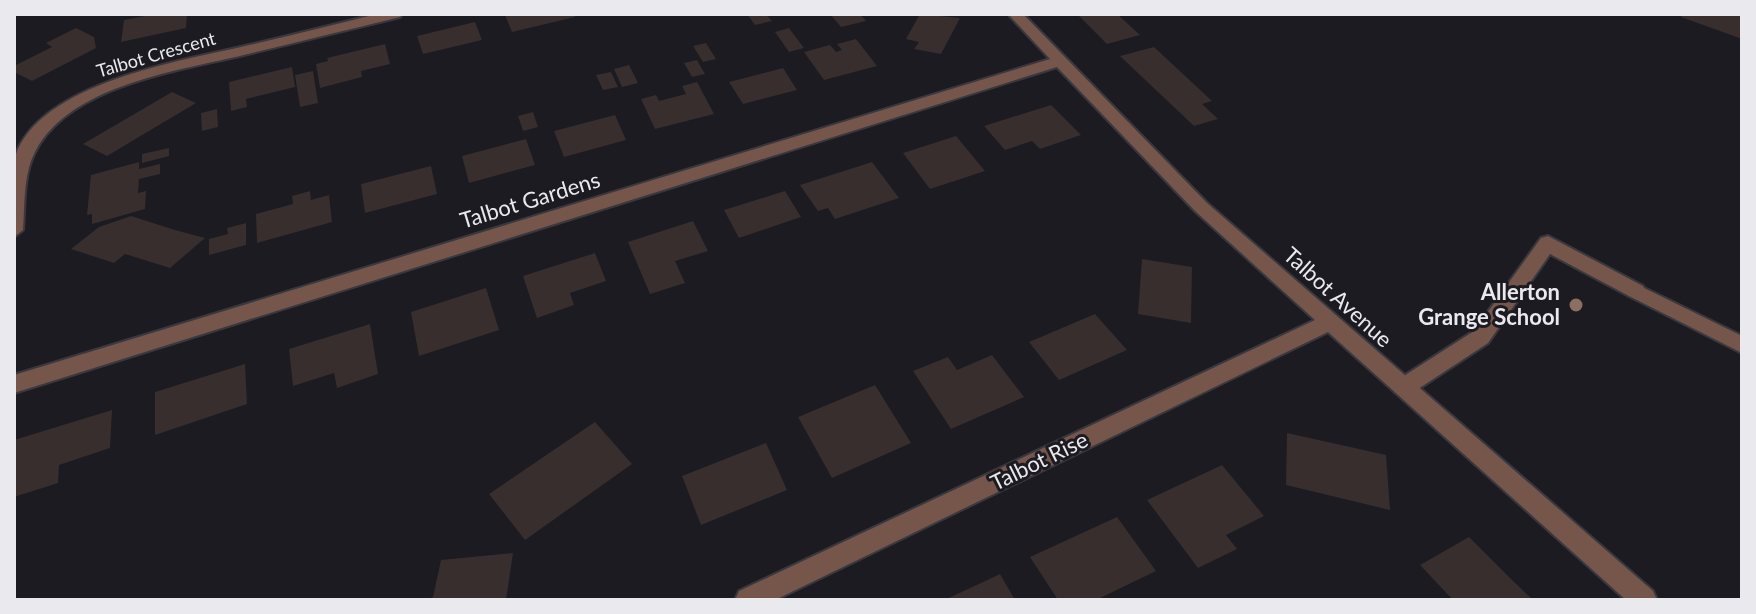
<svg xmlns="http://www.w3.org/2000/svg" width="1756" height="614" font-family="Lato,sans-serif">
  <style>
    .building { fill: #372e2d }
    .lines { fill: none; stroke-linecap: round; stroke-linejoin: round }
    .service-casing { stroke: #38383e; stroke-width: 4 }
    .pedestrian-casing { stroke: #38383e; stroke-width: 4 }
    .minor-casing { stroke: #38383e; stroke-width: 4 }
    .service { fill: #76554b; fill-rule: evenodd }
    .pedestrian { fill: #76554b; fill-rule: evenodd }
    .minor { fill: #76554b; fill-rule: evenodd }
    .education-dot { fill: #8d6e63; stroke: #1b1b21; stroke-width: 3 }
    .labels { text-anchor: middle; stroke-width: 6; stroke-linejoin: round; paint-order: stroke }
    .far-street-label { font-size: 18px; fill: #e9e9ee; stroke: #1b1b21 }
    .street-label { font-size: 22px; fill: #e9e9ee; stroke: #1b1b21 }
    .poi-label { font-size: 22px; font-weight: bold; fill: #e9e9ee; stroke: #1b1b21; text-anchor: end }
  </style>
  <rect width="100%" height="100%" fill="#1b1b21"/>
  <g class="building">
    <polygon points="156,14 187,14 186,28 121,42 124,20"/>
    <polygon points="510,14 574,14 575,17 512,32 505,15"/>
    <polygon points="747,14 766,14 772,21 755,25"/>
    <polygon points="830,14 860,14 866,21 841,27"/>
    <polygon points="920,14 960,18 941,54 914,49 919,42 906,39"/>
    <polygon points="1077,14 1117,14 1140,35 1107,44"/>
    <polygon points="1683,14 1742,14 1742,39 1681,17"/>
    <polygon points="475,22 482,40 423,54 417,36"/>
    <polygon points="76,28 94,37 96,48 32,81 14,72 14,66 52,47 46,43"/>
    <polygon points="789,28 804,48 789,52 775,32"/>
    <polygon points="856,39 877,66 824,80 804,52 830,45 836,52 842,50 837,44"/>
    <polygon points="706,43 716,59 703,62 693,46"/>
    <polygon points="385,44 390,64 361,71 362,77 320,88 316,64 328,61 327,58"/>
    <polygon points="1154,47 1212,101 1202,104 1218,119 1194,126 1120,56"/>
    <polygon points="697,60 705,74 692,77 684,63"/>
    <polygon points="629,65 638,83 622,87 614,69"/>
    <polygon points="292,67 295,87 246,99 247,107 231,111 229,82"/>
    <polygon points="783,68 797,90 743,104 729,82"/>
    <polygon points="313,71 318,103 300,107 295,75"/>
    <polygon points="611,72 618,87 603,90 596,75"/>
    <polygon points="697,82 714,114 655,129 641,99 656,95 659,101 686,94 682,86"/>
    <polygon points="172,92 196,103 107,156 83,144"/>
    <polygon points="1051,105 1081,135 1040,149 1032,141 1005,150 984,126"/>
    <polygon points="217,109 218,127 202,131 201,113"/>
    <polygon points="533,112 538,127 523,131 518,116"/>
    <polygon points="615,115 626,140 564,157 554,131"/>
    <polygon points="956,136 985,171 930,189 903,153"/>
    <polygon points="526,139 535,165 469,183 462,156"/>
    <polygon points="169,148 169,156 142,163 142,154"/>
    <polygon points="139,162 139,169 160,164 160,174 139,179 138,193 146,191 145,209 92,224 92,214 87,215 91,175"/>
    <polygon points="872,162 899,198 835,219 828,208 818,211 800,185"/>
    <polygon points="431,166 437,194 365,213 361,184"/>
    <polygon points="310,191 311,200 329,195 332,222 257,243 256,214 293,204 292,196"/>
    <polygon points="785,191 801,217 739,238 724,210"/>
    <polygon points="131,216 175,230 205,238 170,268 125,254 114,263 71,249 99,227"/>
    <polygon points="693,221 708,251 675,261 685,283 650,294 628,242"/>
    <polygon points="246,223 246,245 209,255 209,239 228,234 227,228"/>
    <polygon points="595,253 606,281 570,293 574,305 537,318 523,276"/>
    <polygon points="1142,259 1192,267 1191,323 1138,314"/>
    <polygon points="486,288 499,330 419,356 411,312"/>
    <polygon points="1095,314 1127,350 1059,380 1029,342"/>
    <polygon points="370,324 378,374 337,388 334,373 293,386 289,349"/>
    <polygon points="992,355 1024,397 951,429 913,371 948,357 957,370"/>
    <polygon points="245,364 247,404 155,435 155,392"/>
    <polygon points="875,385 911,443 832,478 798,417"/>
    <polygon points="112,410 110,448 59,465 58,483 14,497 14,440"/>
    <polygon points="595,422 632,464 525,540 489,494"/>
    <polygon points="1287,433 1386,455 1390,510 1286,485"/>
    <polygon points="766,443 787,490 701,525 682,476"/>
    <polygon points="1222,465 1264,516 1226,535 1237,549 1198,568 1147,500"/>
    <polygon points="1117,517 1156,571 1096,600 1058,600 1030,557"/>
    <polygon points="1469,537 1511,579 1533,600 1453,600 1420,565"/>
    <polygon points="513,553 506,600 425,600 433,597 441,560"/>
    <polygon points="1000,574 1015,600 944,600 953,596"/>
  </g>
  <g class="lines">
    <defs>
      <polygon id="service" points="1548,236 1643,286 1646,291 1643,296 1629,296 1550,254 1488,343 1412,393 1404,396 1396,393 1393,387 1396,381 1474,331 1541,238"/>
      <polygon id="pedestrian" points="1636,284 1742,336 1742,353 1629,296 1626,291 1629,286"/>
      <g id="minor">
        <path d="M 377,14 L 402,14 L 400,17 C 351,29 301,41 252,53 C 185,70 70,83 35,152 C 23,175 25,205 23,230 L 14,237 C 14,215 9,176 15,157 C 39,83 181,61 245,46 C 289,36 333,25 377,14 Z"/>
        <polygon points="1008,14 1023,14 1207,203 1653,591 1657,600 1626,600 1328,332 775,600 735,600 739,591 1315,320 1195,211 1057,67 14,393 14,375 1050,59"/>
      </g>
    </defs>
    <use href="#service" class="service-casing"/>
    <use href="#pedestrian" class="pedestrian-casing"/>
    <use href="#minor" class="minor-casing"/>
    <use href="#service" class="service"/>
    <use href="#pedestrian" class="pedestrian"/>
    <use href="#minor" class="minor"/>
  </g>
  <circle class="education-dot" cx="1576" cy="305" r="8"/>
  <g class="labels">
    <g class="far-street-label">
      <text transform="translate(156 55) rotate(-16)" y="6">Talbot Crescent</text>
    </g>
    <g class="street-label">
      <text transform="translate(530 200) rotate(-17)" y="8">Talbot Gardens</text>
      <text transform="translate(1338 297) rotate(42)" y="8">Talbot Avenue</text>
      <text transform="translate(1039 461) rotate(-26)" y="8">Talbot Rise</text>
    </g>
    <g class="poi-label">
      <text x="1560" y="300">Allerton<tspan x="1560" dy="25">Grange School</tspan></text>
    </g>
  </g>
  <rect width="1756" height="614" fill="none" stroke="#e9e9ee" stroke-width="32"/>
</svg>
